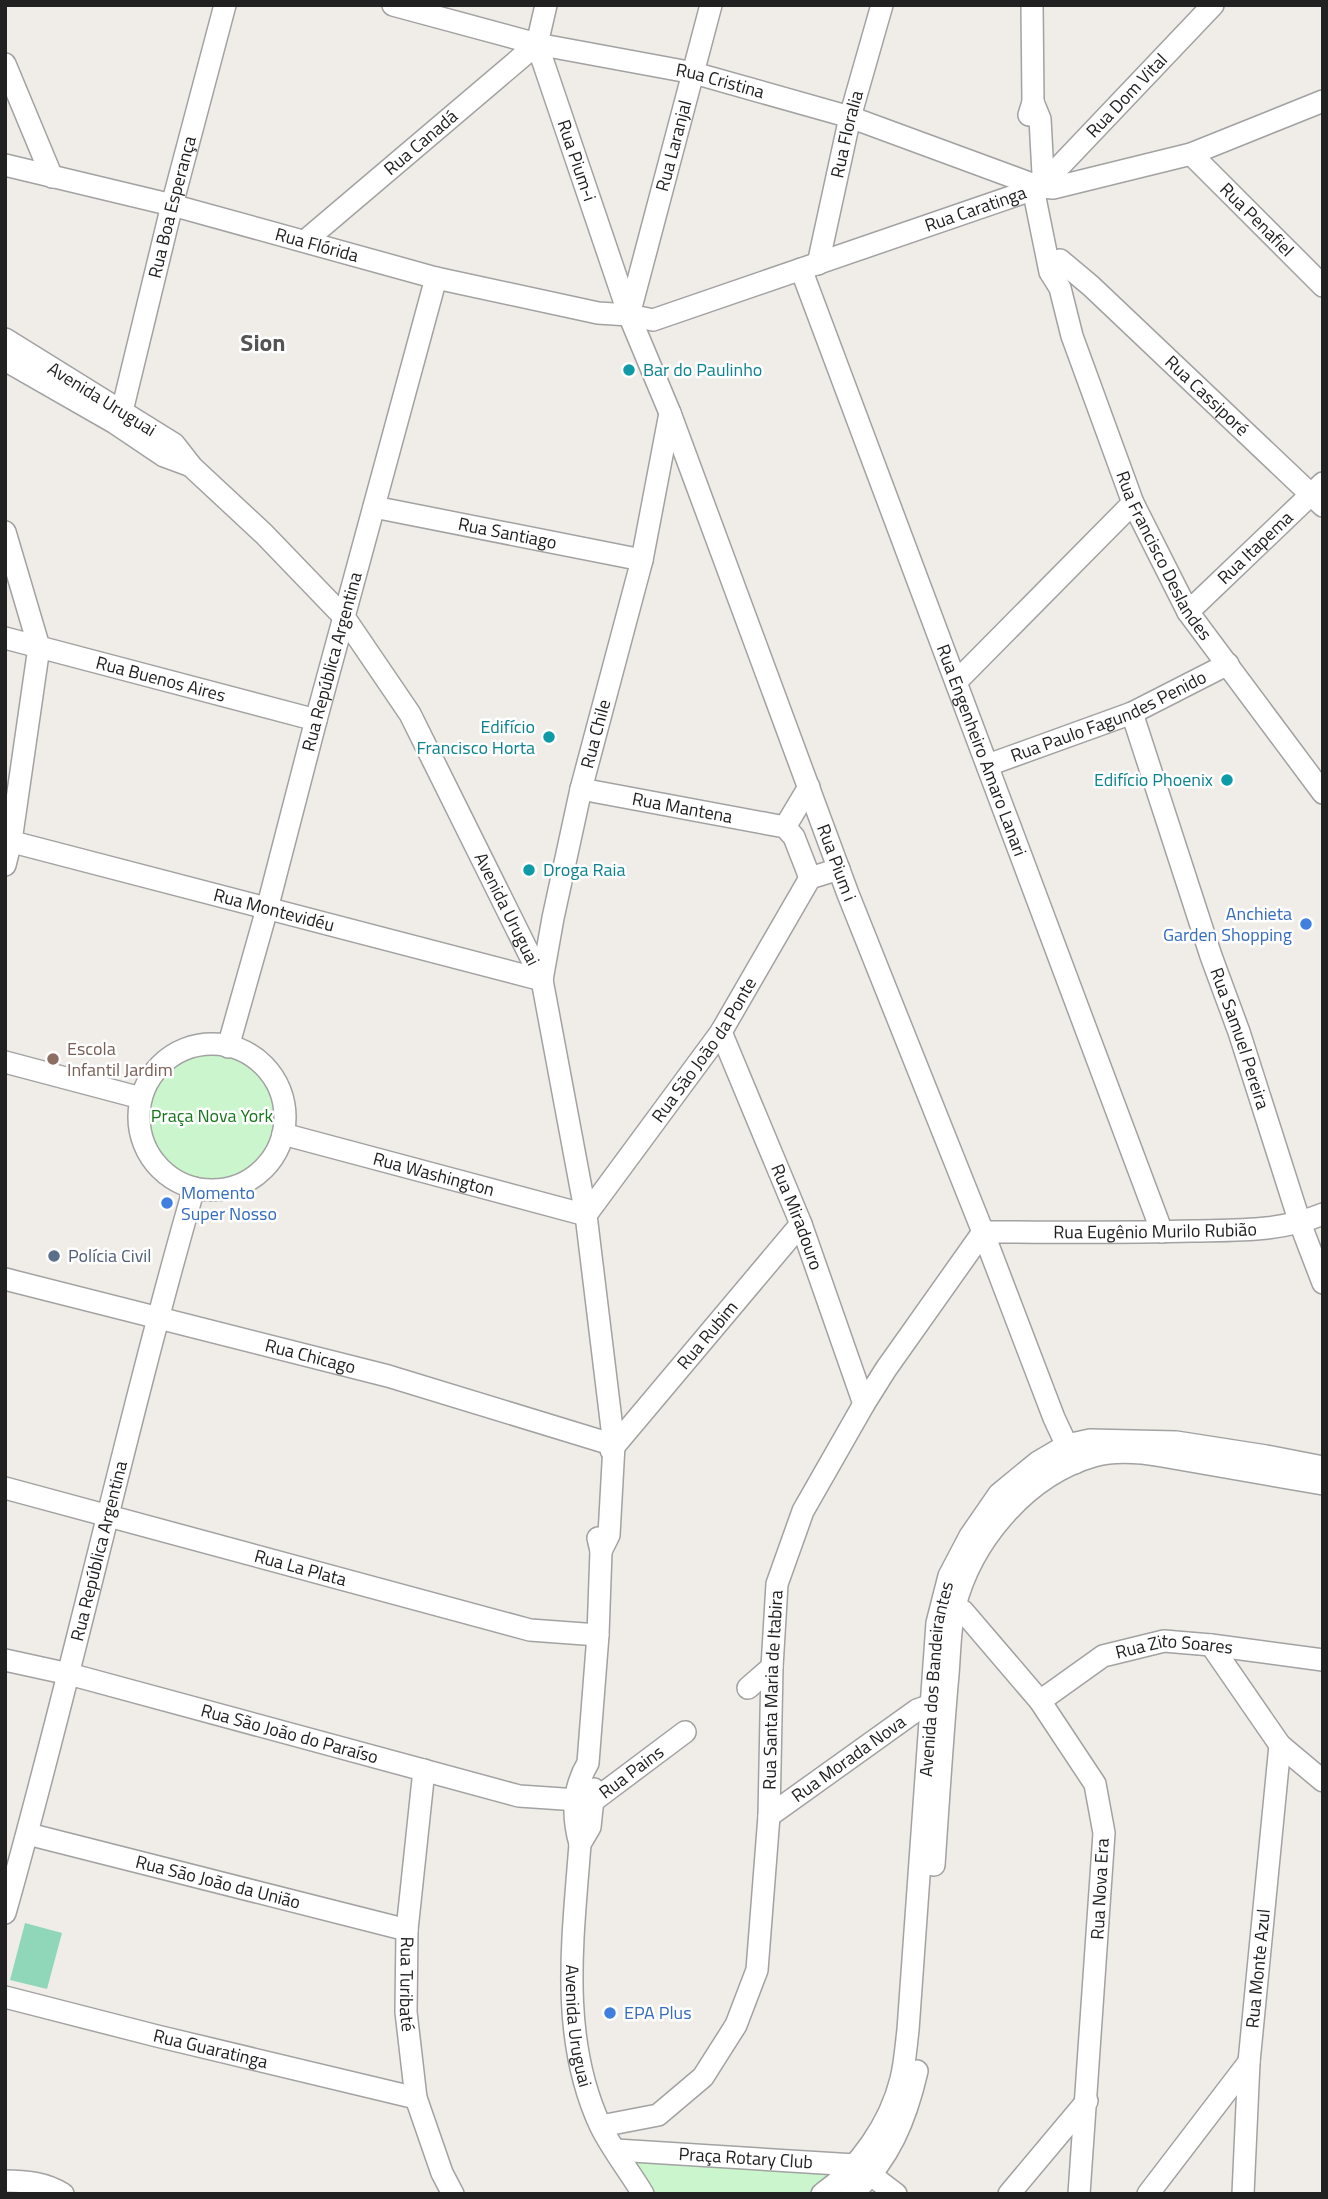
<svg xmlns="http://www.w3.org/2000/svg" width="1328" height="2199" font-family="'Titillium Web',sans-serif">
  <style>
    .park { fill: #cbf5cd }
    .pitch { fill: #8fd7b8 }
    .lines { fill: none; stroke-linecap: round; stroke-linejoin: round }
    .minor-casing { stroke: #a2a2a2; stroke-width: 24 }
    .minor { stroke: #fff; stroke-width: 21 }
    .culture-dot { fill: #0f9aa8; stroke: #fff; stroke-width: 2.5 }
    .shop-dot { fill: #3f7fe0; stroke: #fff; stroke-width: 2.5 }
    .education-dot { fill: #8d6e63; stroke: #fff; stroke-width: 2.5 }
    .service-dot { fill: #5c6f8a; stroke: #fff; stroke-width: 2.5 }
    .labels { text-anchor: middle; stroke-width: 5; stroke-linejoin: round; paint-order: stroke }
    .street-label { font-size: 18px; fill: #212121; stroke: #fff }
    .culture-label { font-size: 18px; fill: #0d838f; stroke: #fff; text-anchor: start }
    .shop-label { font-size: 18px; fill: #366cbe; stroke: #fff; text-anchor: start }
    .education-label { font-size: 18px; fill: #785e54; stroke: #fff; text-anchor: start }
    .park-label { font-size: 18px; fill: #17761b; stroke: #fff }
    .service-label { font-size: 18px; fill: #4e5e75; stroke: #fff; text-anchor: start }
    .district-label { font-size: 24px; font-weight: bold; fill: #545454; stroke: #fff }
  </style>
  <rect width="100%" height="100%" fill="#f0ede8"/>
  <g class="park">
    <circle cx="212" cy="1116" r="65"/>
    <polygon points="634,2159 824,2168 833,2176 807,2194 654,2194"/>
  </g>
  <polygon class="pitch" points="25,1923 62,1933 47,1989 10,1980"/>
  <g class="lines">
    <defs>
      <g id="minor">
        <path id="s1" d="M 393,5 L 537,44 L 694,73 L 850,117 L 1040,187"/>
        <path id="s2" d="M 546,5 L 537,44 L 629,315 L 670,413 L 848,894 L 983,1232 L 1054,1418 L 1075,1463"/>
        <polyline points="5,64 52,177"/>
        <path id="s3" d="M 1033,102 L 1040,119 L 1043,174 L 1035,198 L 1050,272 L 1060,288 L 1072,336 L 1133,503 L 1188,612 L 1323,793"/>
        <polyline points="1029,115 1033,102 1032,5"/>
        <path id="s4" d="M 1191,154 L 1323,286"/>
        <path id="s5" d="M 5,165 L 172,205 L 436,278 L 598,313 L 629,315 L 653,320 L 1040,187 L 1053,188 L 1191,154 L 1323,101"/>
        <path id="s6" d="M 1040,187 L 1213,5"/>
        <path id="s7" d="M 305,241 L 537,44"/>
        <path id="s8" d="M 1060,260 L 1091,286 L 1323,506"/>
        <path id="s9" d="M 818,264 L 850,117 L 882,5"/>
        <path id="s10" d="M 801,269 L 1162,1232"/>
        <path id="s11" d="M 629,315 L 711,5"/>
        <path id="s12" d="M 5,339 L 174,444 L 192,467 L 264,534 L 344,617 L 410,714 L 542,980 L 586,1215 L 614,1445 L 609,1535 L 601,1551"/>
        <polyline points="5,360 115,423 164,456 191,466"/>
        <path id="s13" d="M 122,411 L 172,205 L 225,5"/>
        <path id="s14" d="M 374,507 L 642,560"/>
        <polyline points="5,532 39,647 11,841 5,865"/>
        <path id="s15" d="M 1188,612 L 1323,483"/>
        <path id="s16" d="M 5,638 L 316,720"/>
        <polyline points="956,682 1133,503"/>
        <path id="s17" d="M 1132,713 L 1211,956 L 1239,1032 L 1300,1223 L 1323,1283"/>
        <path id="s18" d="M 988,765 L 1132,713 L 1228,664"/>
        <path id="s19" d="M 581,789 L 785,827 L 794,837 L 810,878"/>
        <polyline points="785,827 809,787"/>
        <path id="s20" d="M 5,840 L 542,980"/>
        <path id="s21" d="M 542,980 L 553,918 L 581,789 L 642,560 L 670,413"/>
        <path id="s22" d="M 721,1032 L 801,1224 L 864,1404"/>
        <circle cx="212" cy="1117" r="73"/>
        <path id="s23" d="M 228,1047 L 267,909 L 316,720 L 436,278"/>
        <polyline points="5,1062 141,1098"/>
        <path id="s24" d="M 283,1134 L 586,1215"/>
        <path id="s25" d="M 586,1215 L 721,1032 L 810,878 L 839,869"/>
        <path id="s26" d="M 5,1279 L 388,1376 L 614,1445"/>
        <path id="s27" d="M 611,1450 L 801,1224"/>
        <path id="s28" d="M 5,1488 L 530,1630 L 598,1635"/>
        <path id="s29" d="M 598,1538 L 601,1551 L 598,1635 L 588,1763 C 573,1788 572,1816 580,1844 C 573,1938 559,2036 600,2125 C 611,2148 630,2172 643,2194"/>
        <polyline points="946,1603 963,1611 1040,1701 1095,1784 1104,1833 1079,2194"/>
        <polyline points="1211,1645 1280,1745 1323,1781"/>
        <path id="s30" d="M 5,1660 L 69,1674 L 519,1796 L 593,1801 L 685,1732"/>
        <polyline points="748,1688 772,1667"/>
        <path id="s31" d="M 1040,1701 L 1103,1656 L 1164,1641 L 1211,1645 L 1323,1660"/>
        <path id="s32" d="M 424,1770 L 407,1930 L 406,2012 L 416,2098 L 442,2173 L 453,2194"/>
        <path id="s33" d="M 769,1816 L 917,1710 L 931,1705"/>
        <path id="s34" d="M 28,1834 L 407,1930"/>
        <polyline points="580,1844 590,1827 594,1789"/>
        <path d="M 934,1865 C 938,1805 942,1745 947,1685 C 950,1659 949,1631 955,1606 C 972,1540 1027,1475 1094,1456 C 1116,1450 1139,1452 1162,1456 L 1323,1484"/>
        <path id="s35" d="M 5,1913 C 73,1673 125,1428 194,1188"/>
        <path id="s36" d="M 5,1997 L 157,2036 L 416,2098"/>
        <path id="s37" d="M 601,2126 L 658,2115 L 703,2077 L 736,2025 L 757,1970 L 769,1816 L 772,1667 L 777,1584 L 803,1511 L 864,1404 L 886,1369 L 983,1232 C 1053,1232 1122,1233 1192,1231 C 1237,1230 1280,1232 1323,1214"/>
        <path id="s38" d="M 616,2150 L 855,2165 L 871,2175 L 896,2194"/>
        <path d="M 5,2181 C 26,2181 45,2183 63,2194"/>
        <path id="s39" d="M 822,2194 C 859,2168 890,2124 901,2079 C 905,2063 906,2046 908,2030 L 937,1623 L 949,1576 L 970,1536 L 999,1494 L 1038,1462 L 1067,1445 L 1090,1440 L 1176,1442 L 1266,1456 L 1323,1467"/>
        <path d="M 852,2194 C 889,2161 906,2119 917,2071"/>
        <polyline points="1009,2194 1087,2101"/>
        <polyline points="1148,2194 1249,2062"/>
        <path id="s40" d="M 1243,2194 L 1249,2062 L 1280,1745"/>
      </g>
    </defs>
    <use href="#minor" class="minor-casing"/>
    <use href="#minor" class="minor"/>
  </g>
  <g class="culture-dot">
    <circle cx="629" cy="370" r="7"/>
    <circle cx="549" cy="737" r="7"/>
    <circle cx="1227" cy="780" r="7"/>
    <circle cx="529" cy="870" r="7"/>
  </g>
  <g class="shop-dot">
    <circle cx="1306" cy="924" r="7"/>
    <circle cx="167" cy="1203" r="7"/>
    <circle cx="610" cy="2013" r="7"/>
  </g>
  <circle class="education-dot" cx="53" cy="1059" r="7"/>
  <circle class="service-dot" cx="54" cy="1256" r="7"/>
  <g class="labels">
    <g class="street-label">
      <text dy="6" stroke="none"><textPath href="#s1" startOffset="336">Rua Cristina</textPath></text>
      <text dy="6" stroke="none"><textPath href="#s6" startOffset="126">Rua Dom Vital</textPath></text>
      <text dy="6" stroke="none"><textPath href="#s9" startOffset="133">Rua Floralia</textPath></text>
      <text dy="6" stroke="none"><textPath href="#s7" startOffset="152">Rua Canadá</textPath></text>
      <text dy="6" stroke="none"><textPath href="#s11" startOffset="175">Rua Laranjal</textPath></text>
      <text dy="6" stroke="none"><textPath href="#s2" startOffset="163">Rua Pium-i</textPath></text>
      <text dy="6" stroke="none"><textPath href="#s13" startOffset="210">Rua Boa Esperança</textPath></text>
      <text dy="6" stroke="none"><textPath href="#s5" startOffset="1008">Rua Caratinga</textPath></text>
      <text dy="6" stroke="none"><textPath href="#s4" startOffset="93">Rua Penafiel</textPath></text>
      <text dy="6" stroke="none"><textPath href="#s5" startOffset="322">Rua Flórida</textPath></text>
      <text dy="6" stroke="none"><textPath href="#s8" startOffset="200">Rua Cassiporé</textPath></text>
      <text dy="6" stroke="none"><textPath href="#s12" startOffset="114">Avenida Uruguai</textPath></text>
      <text dy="6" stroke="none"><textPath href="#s14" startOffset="136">Rua Santiago</textPath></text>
      <text dy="6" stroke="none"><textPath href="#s15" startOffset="93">Rua Itapema</textPath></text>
      <text dy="6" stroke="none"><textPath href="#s3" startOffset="481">Rua Francisco Deslandes</textPath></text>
      <text dy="6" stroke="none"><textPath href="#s23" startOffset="399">Rua República Argentina</textPath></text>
      <text dy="6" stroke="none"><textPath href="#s16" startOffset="161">Rua Buenos Aires</textPath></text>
      <text dy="6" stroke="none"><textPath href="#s18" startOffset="130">Rua Paulo Fagundes Penido</textPath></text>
      <text dy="6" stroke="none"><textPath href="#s21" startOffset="252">Rua Chile</textPath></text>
      <text dy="6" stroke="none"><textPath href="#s10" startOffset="514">Rua Engenheiro Amaro Lanari</textPath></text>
      <text dy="6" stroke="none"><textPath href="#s19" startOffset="103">Rua Mantena</textPath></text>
      <text dy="6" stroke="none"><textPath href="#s2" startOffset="912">Rua Pium i</textPath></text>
      <text dy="6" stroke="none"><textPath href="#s20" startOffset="278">Rua Montevidéu</textPath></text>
      <text dy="6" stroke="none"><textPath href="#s12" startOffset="777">Avenida Uruguai</textPath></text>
      <text dy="6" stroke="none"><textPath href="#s17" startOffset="343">Rua Samuel Pereira</textPath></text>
      <text dy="6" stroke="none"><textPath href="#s25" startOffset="203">Rua São João da Ponte</textPath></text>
      <text dy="6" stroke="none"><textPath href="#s24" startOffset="156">Rua Washington</textPath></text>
      <text dy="6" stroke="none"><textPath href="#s22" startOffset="200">Rua Miradouro</textPath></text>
      <text dy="6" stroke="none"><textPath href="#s37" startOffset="1206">Rua Eugênio Murilo Rubião</textPath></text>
      <text dy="6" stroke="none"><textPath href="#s27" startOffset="150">Rua Rubim</textPath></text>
      <text dy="6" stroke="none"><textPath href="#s26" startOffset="315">Rua Chicago</textPath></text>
      <text dy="6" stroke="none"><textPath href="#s35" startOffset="374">Rua República Argentina</textPath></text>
      <text dy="6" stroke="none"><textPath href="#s28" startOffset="306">Rua La Plata</textPath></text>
      <text dy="6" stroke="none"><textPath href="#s31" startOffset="150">Rua Zito Soares</textPath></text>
      <text dy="6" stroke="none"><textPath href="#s39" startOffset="544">Avenida dos Bandeirantes</textPath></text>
      <text dy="6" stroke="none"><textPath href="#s37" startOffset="518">Rua Santa Maria de Itabira</textPath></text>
      <text dy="6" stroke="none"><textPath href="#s30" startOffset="294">Rua São João do Paraíso</textPath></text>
      <text dy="6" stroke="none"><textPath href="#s33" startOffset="98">Rua Morada Nova</textPath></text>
      <text dy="6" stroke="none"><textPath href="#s30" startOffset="654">Rua Pains</textPath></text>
      <text dy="6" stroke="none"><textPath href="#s34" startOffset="196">Rua São João da União</textPath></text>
      <text transform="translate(1100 1889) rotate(-87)" y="6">Rua Nova Era</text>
      <text dy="6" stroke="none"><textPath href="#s40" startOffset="226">Rua Monte Azul</textPath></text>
      <text dy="6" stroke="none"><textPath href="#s32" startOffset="215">Rua Turibaté</textPath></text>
      <text dy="6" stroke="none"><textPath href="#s29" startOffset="492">Avenida Uruguai</textPath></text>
      <text dy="6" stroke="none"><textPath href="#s36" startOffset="212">Rua Guaratinga</textPath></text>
      <text dy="6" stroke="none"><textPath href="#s38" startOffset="130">Praça Rotary Club</textPath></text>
    </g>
    <g class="culture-label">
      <text x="643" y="376">Bar do Paulinho</text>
      <text x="535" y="733" text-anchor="end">Edifício<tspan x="535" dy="21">Francisco Horta</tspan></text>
      <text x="1213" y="786" text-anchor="end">Edifício Phoenix</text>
      <text x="543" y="876">Droga Raia</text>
    </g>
    <g class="shop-label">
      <text x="1292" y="920" text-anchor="end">Anchieta<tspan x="1292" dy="21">Garden Shopping</tspan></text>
      <text x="181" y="1199">Momento<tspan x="181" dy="21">Super Nosso</tspan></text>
      <text x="624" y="2019">EPA Plus</text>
    </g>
    <g class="education-label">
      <text x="67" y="1055">Escola<tspan x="67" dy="21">Infantil Jardim</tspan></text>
    </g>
    <g class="park-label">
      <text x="212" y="1122">Praça Nova York</text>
    </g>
    <g class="service-label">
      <text x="68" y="1262">Polícia Civil</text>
    </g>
    <g class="district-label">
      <text x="263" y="351">Sion</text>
    </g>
  </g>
  <rect width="1328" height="2199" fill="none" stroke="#212121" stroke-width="14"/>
</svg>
